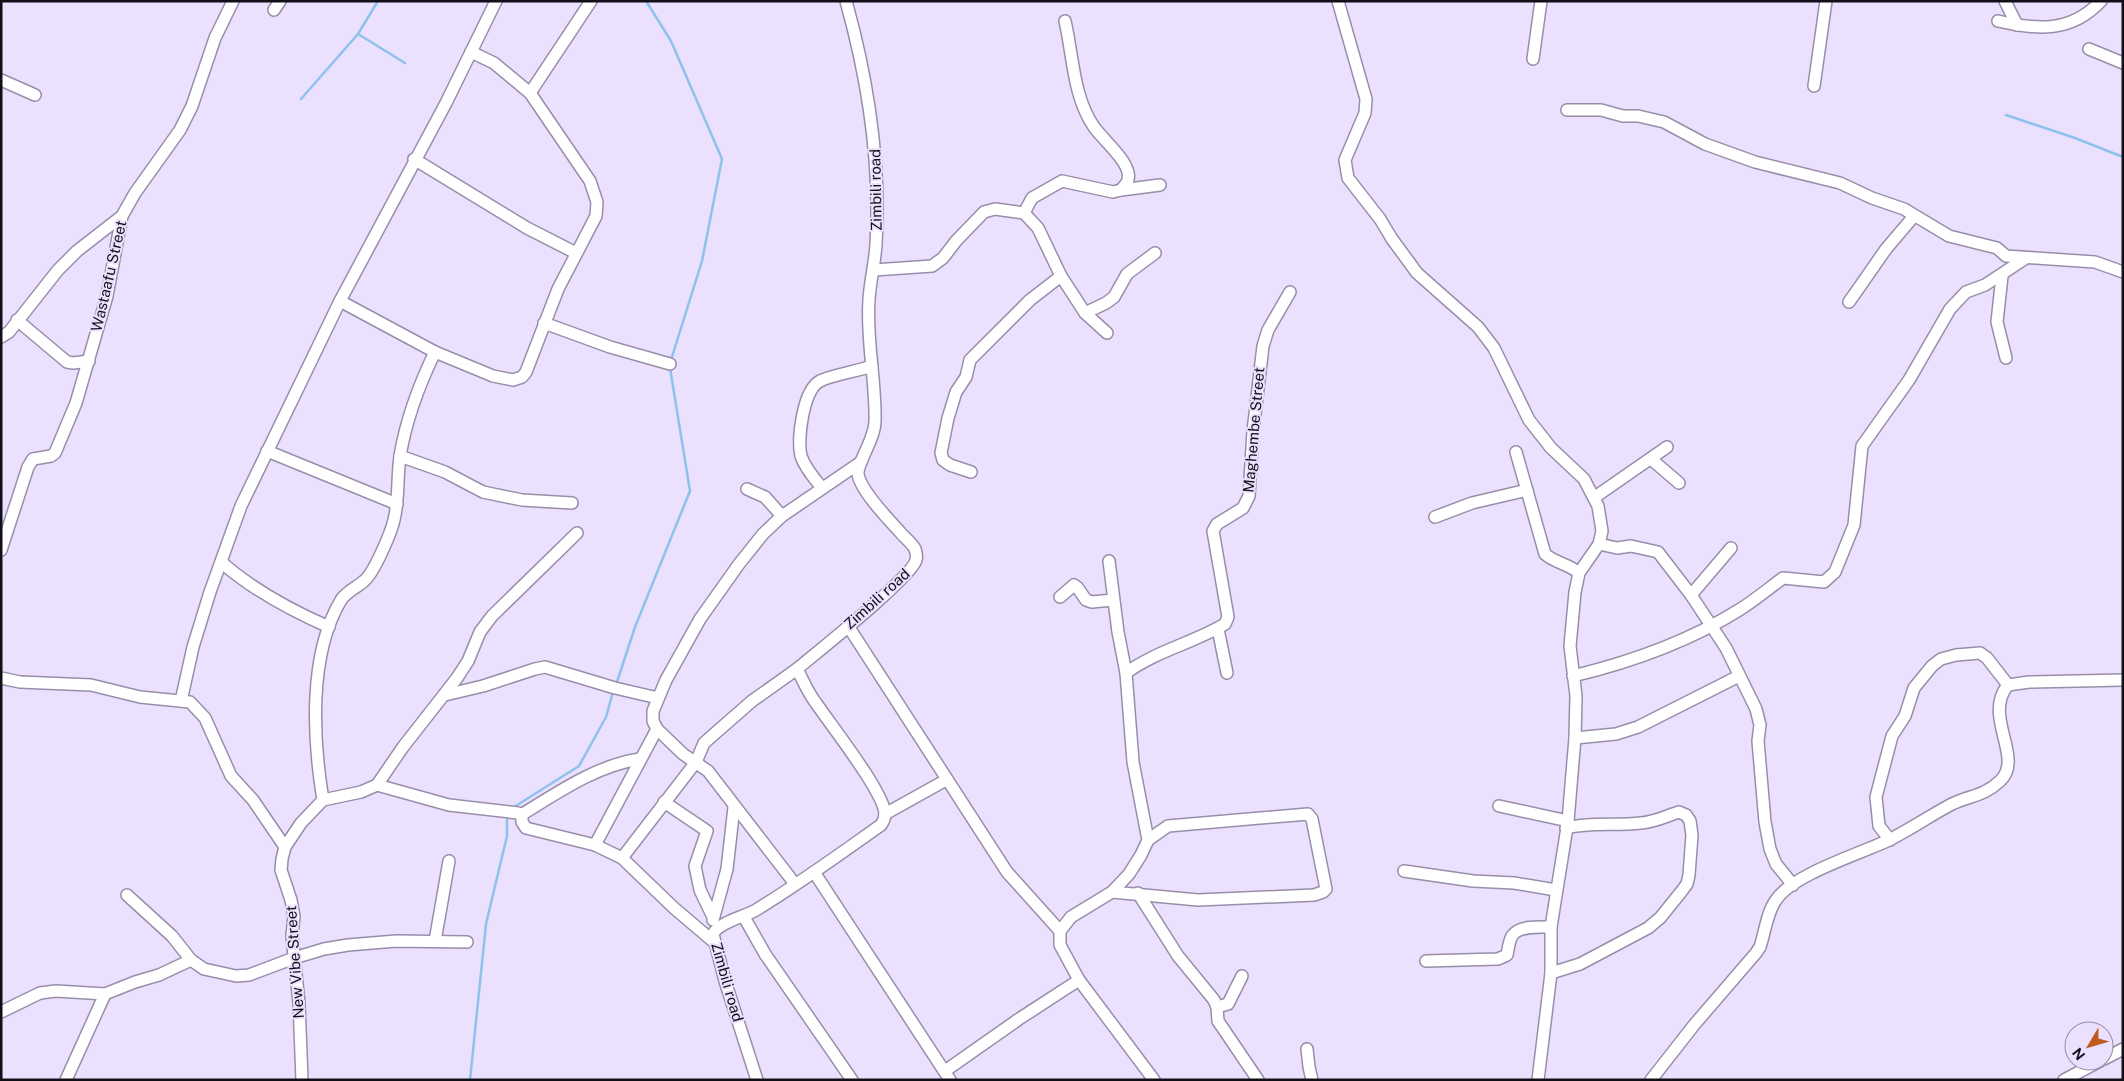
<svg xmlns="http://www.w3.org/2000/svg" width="2124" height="1081" font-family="'Public Sans',sans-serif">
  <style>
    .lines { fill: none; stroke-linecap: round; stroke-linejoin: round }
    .stream { stroke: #8ec2ed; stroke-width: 2.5 }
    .minor-casing { stroke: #988ea9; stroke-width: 14 }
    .minor { stroke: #fff; stroke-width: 11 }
    .labels { text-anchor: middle; stroke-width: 4; stroke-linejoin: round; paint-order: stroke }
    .street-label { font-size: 15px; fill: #130f19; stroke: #ebe1fe }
  </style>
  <rect width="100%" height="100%" fill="#ebe1fe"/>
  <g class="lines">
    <g class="stream">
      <polyline points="646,1 671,41 722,159 702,261 671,360"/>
      <polyline points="358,34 405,63"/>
      <polyline points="301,99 358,34 378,1"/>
      <polyline points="2006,115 2075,138 2123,157"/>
      <polyline points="616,685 635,627 690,491 670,368"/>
      <polyline points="514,807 579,766 606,717 613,692"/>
      <polyline points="470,1080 486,924 507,836 507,814"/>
    </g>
    <defs>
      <g id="minor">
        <polyline points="1338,1 1366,99 1365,113 1345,160 1348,178 1380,219 1392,239 1417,273 1478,327 1494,348 1529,420 1551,448 1584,479 1598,506 1602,531 1599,544 1579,573 1575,592 1570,646 1576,696 1575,738 1568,821 1551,927 1551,973 1538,1080"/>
        <polyline points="2005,1 2017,25"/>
        <polyline points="274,10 280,1"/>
        <path d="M 1998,21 C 2037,30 2071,33 2101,1"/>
        <polyline points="2089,49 2123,63"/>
        <polyline points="1533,59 1541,1"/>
        <polyline points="1,80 35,95"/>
        <polyline points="1814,86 1826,1"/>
        <polyline points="530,93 591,1"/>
        <polyline points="1567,110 1601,110 1623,116 1638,116 1664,122 1705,144 1755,162 1840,183 1872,198 1904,209 1949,236 1997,248 2006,256 2095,262 2123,272"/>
        <polyline points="414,159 527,228 576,253"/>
        <polyline points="1121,190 1160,185"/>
        <path d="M 1024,213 L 1032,198 L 1062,181 L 1113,192 L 1121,190 C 1123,187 1127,184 1128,180 C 1133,164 1103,140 1094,127 C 1073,97 1073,55 1065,21"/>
        <polyline points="874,270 932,266 943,258 956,241 984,212 995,209 1024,213 1038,228 1061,276 1085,313 1107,333"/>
        <polyline points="2002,276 1997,322 2006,358"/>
        <polyline points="340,301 435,352 493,376 513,380 522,377 526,372 558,289 596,216 597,202 590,181 530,93 494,63 471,52"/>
        <polyline points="1849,302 1886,249 1914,216"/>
        <polyline points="1085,313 1106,303 1114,297 1127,274 1155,253"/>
        <polyline points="17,320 67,362 73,363 89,361"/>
        <polyline points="544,323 610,347 670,364"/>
        <polyline points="1,337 9,332 58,270 77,251 122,216"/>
        <polyline points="267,451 397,504"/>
        <path d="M 1516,452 L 1545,554 C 1555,563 1569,564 1579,573"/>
        <polyline points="400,456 445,472 483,492 522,500 572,503"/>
        <polyline points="1651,459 1679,483"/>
        <polyline points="971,472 950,465 943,460 941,453 948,418 956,392 966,377 970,360 1030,300 1061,276"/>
        <path d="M 822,488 C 814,478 805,468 801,456 C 797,439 803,390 820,381 C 832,375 858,371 872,366"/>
        <polyline points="747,489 765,497 782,516"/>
        <polyline points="1595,497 1667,447"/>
        <polyline points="1435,517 1472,503 1527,490"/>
        <polyline points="1599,544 1617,548 1631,546 1658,552 1691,595 1726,648 1756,709 1760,725 1758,741 1765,822 1770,849 1776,864 1793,885"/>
        <polyline points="1,550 28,467 33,459 51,456 55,453 76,403 107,296 122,216 135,193 180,130 192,106 215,38 233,1"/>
        <polyline points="1109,561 1118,632 1126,673 1133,762 1148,840 1141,855 1129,874 1112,892 1071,917 1060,931 1060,945 1079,980 1154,1080"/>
        <path d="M 221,562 C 253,590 290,610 329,627"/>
        <polyline points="1691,595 1731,548"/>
        <polyline points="1060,597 1074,585 1077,587 1086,600 1092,602 1113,600"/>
        <polyline points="848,626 1007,872 1060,931"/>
        <polyline points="1218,629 1227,673"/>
        <path d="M 1126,673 C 1156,651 1193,643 1225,624 L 1228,617 L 1213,531 L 1217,524 L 1243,508 L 1249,496 L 1253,431 L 1263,346 L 1268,330 L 1290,292"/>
        <path d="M 1573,676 C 1631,662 1688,642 1739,610 C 1754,601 1768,589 1783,578 L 1824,582 L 1835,572 L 1854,525 L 1862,446 L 1909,380 L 1950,309 L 1966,292 L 1985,285 L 2026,258"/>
        <polyline points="1,678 20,682 91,685 140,697 190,702 205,718 231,776 253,800 285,847"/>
        <polyline points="445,695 483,686 535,669 545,667 615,688 658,698"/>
        <polyline points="181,701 193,647 210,592 241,506 340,301 446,103 496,1"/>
        <polyline points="1575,738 1616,734 1638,727 1737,677"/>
        <polyline points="377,785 449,805 518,813 522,816 522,822 526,828 595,845 622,858 674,908 714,942"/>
        <path d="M 323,800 C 313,740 308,655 341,600 C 347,591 356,588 364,581 C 374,573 391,533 394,520 C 399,500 397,477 400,456 C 406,420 419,385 435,352"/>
        <polyline points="664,802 707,831 695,866 700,890 713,917"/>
        <polyline points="1499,806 1568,821"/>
        <polyline points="885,814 946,780"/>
        <path d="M 521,815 C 557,793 597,765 640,759"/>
        <polyline points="1890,840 1879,826 1876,797 1892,736 1905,716 1914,688 1932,666 1941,659 1956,655 1980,653 1987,658 2008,685"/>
        <polyline points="595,845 657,729"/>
        <polyline points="622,858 696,762 704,743 752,701 797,669"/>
        <polyline points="1404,871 1473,881 1514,883 1556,890"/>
        <polyline points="814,872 950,1080"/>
        <polyline points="795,884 708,771 683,754 657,729 653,721 653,711 666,680 700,619 739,564 763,534 782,516 861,462"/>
        <polyline points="1112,892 1198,900 1314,895 1323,892 1326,889 1312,819 1308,814 1168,826 1148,840"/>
        <polyline points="1138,893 1178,956 1214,1000 1217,1007 1218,1021 1258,1080"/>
        <polyline points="127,895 172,936 191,960 204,969 236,976 249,975 294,958 324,949 348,945 396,941 467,942"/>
        <polyline points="744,917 765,954 852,1080"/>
        <polyline points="713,920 727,869 734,807"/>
        <polyline points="435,941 449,861"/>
        <path d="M 1426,961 L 1498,959 L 1507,955 C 1508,950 1509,941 1512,936 C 1519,925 1540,927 1551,927"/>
        <path d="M 1551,973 L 1580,964 L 1648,928 L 1660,918 L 1681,892 L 1687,884 L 1689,875 L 1692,835 L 1690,821 L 1686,815 L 1679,812 C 1666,816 1655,822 1641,823 C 1616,826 1591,822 1566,828"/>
        <polyline points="1217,1007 1228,1004 1242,976"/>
        <polyline points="1,1012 40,993 56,991 105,994 135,982 159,975 191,960"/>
        <polyline points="1307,1049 1309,1067 1312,1080"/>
        <polyline points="2104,1059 2123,1049"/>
        <polyline points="945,1071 1019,1019 1079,980"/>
        <polyline points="66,1080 105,994"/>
        <polyline points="302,1080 299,1003 292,936 294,916 291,900 281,870 282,859 285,847 301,823 323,800 361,792 377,785 403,747 457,678 468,661 480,632 492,616 577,533"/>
        <path d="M 757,1080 L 725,981 L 713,934 C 719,922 744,917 756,910 C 799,884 840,854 881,825 C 883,822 885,818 885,814 C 884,792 830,724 816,703 C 808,693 803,680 797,669 C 816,653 912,577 916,560 C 917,557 916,552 915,549 C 912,543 904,537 900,532 C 889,520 860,490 858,474 C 857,463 875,439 875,421 C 876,380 866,340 869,300 C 870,281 875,263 876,244 C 881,161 868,80 846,1"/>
        <path d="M 1651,1080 L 1694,1025 L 1756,953 L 1760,947 C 1765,932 1767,912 1776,900 C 1793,874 1860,854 1889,840 C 1911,829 1931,815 1952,804 C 1970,795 1983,797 2000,781 C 2025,758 1982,716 2008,685 L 2029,682 L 2123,680"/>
        <polyline points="2064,1080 2100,1061"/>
      </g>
    </defs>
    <use href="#minor" class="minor-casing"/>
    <use href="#minor" class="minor"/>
  </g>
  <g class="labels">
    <g class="street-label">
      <text transform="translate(876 190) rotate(-91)" y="5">Zimbili road</text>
      <text transform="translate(109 276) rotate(-77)" y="5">Wastaafu Street</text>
      <text transform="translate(1254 430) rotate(-85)" y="5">Maghembe Street</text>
      <text transform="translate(877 599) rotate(-42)" y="5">Zimbili road</text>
      <text transform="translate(295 962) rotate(-94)" y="5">New Vibe Street</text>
      <text transform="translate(727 982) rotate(74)" y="5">Zimbili road</text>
    </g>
  </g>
  <rect width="2124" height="1081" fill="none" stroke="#130f19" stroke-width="5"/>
  <g transform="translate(2089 1046) rotate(232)"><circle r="24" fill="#ebe1fe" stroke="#958da2"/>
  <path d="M0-4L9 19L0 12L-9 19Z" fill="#be5c20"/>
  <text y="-8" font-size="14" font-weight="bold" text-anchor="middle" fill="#130f19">N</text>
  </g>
</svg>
